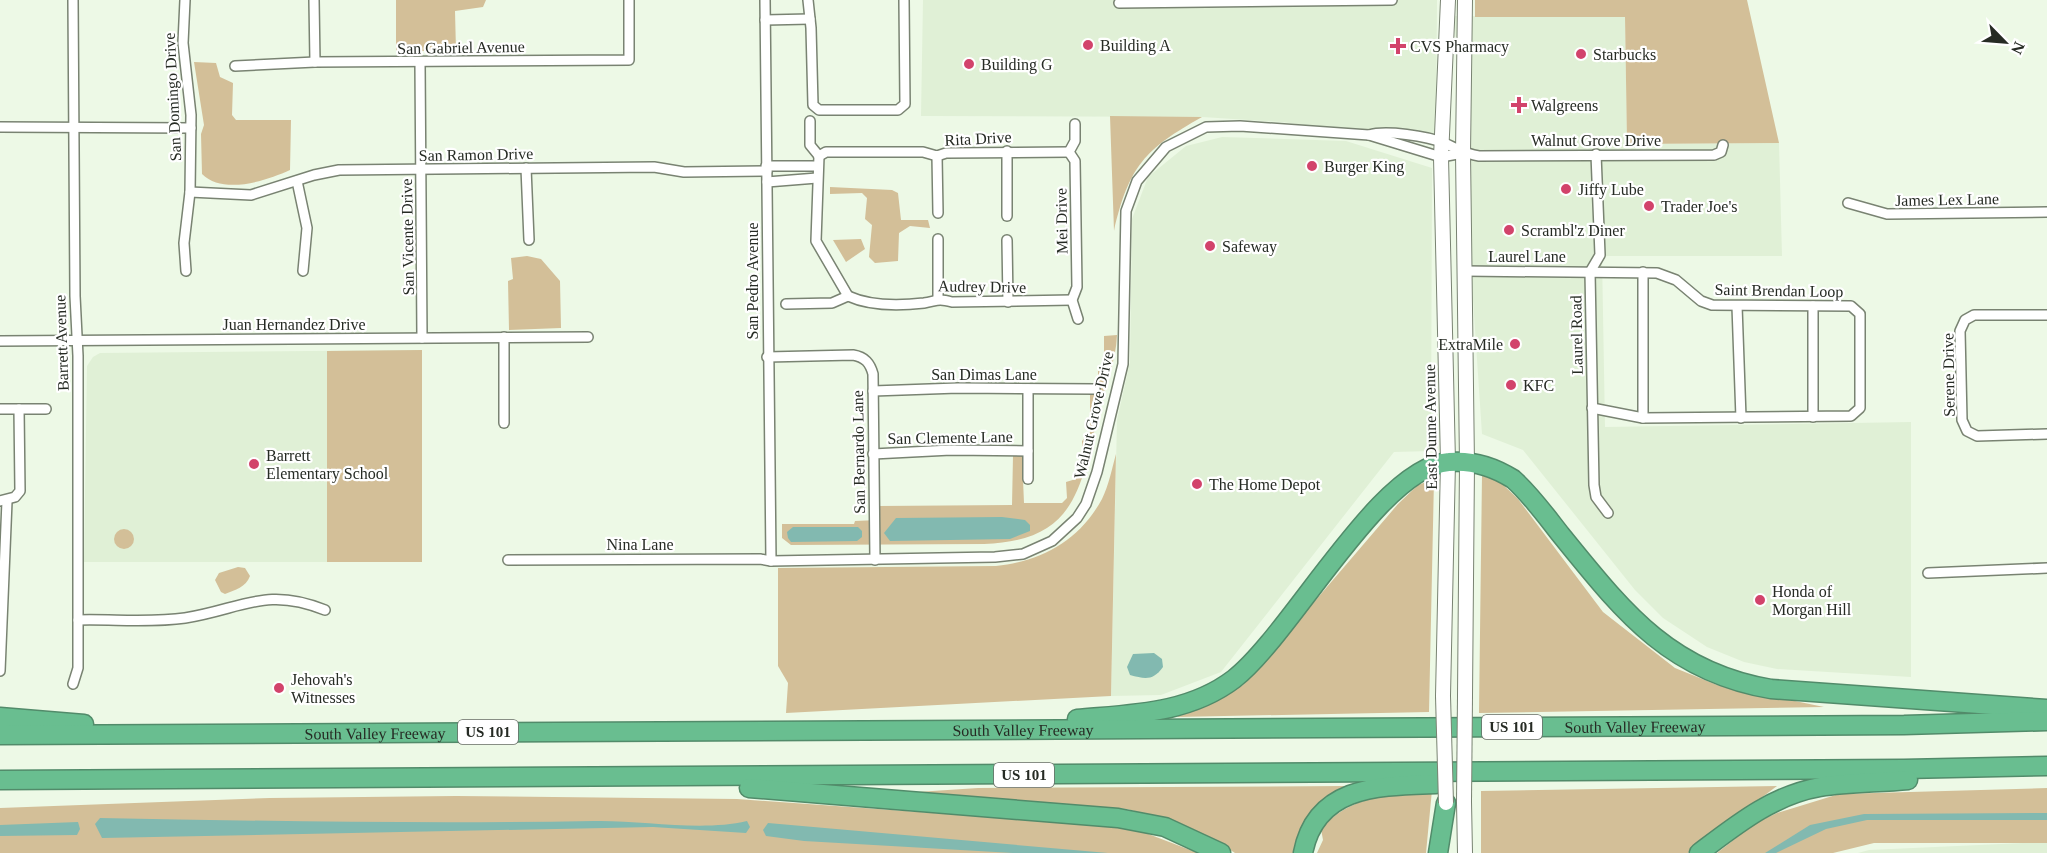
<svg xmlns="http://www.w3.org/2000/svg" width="2047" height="853" font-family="Georgia,serif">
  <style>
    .built { fill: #e0f0d6 }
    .green { fill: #d3bf98 }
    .water { fill: #82b9b0 }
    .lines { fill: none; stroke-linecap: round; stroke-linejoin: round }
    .street-casing { stroke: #798372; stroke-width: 12 }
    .secondary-casing { stroke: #798372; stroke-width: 16 }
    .highway-casing { stroke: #528b6a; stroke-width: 21 }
    .street { stroke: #fff; stroke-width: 9 }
    .secondary { stroke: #fff; stroke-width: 14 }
    .highway { stroke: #69be90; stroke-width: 18 }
    .secondary-bridge-casing { stroke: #798372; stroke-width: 16; stroke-linecap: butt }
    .secondary-bridge { stroke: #fff; stroke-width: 14 }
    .poi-dot { fill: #d2436b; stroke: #fff; stroke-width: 2 }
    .labels { text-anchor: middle; stroke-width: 4.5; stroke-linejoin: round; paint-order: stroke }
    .shield { fill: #fff; stroke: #676b66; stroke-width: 1.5 }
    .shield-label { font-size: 15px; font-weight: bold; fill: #262b24 }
    .poi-label { font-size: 16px; fill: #262b24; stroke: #fff; text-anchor: start }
    .street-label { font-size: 16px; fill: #262b24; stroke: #fff }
  </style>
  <rect width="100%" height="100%" fill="#edf9e6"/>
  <g class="built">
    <polygon points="923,0 1437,0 1436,142 1282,122 1202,117 921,116"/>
    <polygon points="1454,16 1625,17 1627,144 1779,143 1782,256 1602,256 1605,427 1911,422 1911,677 1777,669 1744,662 1707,647 1663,618 1635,590 1523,450 1482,434"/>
    <polygon points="1222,137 1346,141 1432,168 1431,451 1394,452 1221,672 1161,695 1111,696 1117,420 1130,362 1132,219 1148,177 1186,146"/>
    <polygon points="422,350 422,562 84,562 87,366 93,357 100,353"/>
    <polygon points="2047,842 2047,853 1858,853 1869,850"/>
  </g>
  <g class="green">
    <polygon points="396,0 486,0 483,7 455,11 456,51 396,51"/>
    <polygon points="1475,0 1747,0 1779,143 1627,144 1625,17 1475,17"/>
    <path d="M 194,62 L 216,63 L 220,77 L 233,83 L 232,115 L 236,120 L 291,120 L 290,170 C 266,181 223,195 202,174 L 201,134 L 204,125 Z"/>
    <path d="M 1110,116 L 1202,117 C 1145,149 1129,166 1114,231 Z"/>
    <polygon points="830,187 892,190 898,193 901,220 928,220 930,228 910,226 899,233 898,261 875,263 869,257 872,225 865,219 867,198 862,193 830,194"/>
    <polygon points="861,239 865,249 846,262 833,240"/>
    <polygon points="527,256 541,259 560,281 561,328 509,330 508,281 513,279 511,258"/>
    <path d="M 1117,335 C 1116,362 1105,385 1099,411 C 1081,487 1077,541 984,544 L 791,545 L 782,538 L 782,524 L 854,524 L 855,521 L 878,520 L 878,506 L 1012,505 L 1013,456 L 1022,456 L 1024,503 L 1062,503 L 1067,498 L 1066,482 L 1076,479 L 1076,463 L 1082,458 L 1082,441 L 1090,432 L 1090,394 L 1098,393 L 1098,371 L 1104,371 L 1104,336 Z"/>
    <polygon points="422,350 422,562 327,562 327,351"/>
    <path d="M 1116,454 L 1111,696 L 786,713 L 788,683 L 778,666 L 778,568 L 996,566 C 1042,561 1079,541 1102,499 C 1109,485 1112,468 1116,454 Z"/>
    <polygon points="1482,475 1495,477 1518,499 1603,612 1675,668 1717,685 1824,707 1479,713"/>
    <polygon points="1434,479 1429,712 1176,717 1243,685 1398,504 1418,485"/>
    <circle cx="124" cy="539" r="10"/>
    <path d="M 238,567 L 245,568 L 250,576 C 246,587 235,590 225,594 L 221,592 L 215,580 L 219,573 Z"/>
    <polygon points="1346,786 1326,799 1297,853 1235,853 1215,840 1180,823 1127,809 903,795 902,793 978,788"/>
    <polygon points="1777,786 1688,853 1481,853 1481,791"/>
    <polygon points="2047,788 2047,843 1874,843 1833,853 1717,853 1754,824 1777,813 1839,794"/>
    <path d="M 1432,790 L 1426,853 L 1317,853 L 1323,840 L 1321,829 C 1350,795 1390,795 1432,790 Z"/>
    <polygon points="456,796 737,799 1130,827 1198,853 0,853 0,808 270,798"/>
  </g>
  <g class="water">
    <polygon points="1002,517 1025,520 1030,525 1030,531 1010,539 890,541 884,533 896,518"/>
    <polygon points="793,527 858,527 862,531 862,537 857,541 791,542 788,538 787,532"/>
    <path d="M 1154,653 L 1162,659 L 1163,667 C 1153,681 1145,679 1130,675 L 1127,667 L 1133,654 Z"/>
    <polygon points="2047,813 2047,820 1867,820 1826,829 1776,853 1765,853 1810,825 1864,814"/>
    <path d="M 100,818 C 265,821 429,824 594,821 C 642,820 701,832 747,821 L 750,827 L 746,833 L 653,827 L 102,838 L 95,824 Z"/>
    <polygon points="78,822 80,829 77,835 0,836 0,825"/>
    <polygon points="768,823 1108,853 1013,853 804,841 766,836 763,830"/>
  </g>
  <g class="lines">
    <defs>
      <g id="street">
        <polyline points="73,0 75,296 78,356 78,668 73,684"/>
        <polyline points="185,0 183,43 191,115 190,192 184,243 186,271"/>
        <polyline points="314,0 315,62"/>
        <polyline points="765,0 771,561"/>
        <polyline points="808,0 811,28 813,105 819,110 898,110 905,104 904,0"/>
        <polyline points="1119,3 1392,0"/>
        <polyline points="765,20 810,19"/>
        <polyline points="420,63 422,338"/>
        <polyline points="235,66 315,62 629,60 629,0"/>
        <polyline points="810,121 810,145 819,156"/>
        <polyline points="1075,124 1075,141 1069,152 1075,161 1077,287 1072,300 1078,319"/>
        <polyline points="0,127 191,128"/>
        <path d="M 1369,135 C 1386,130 1427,136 1444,143 C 1456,148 1465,154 1479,156 L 1714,155 L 1721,152 L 1723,145"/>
        <polyline points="1007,151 1007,216"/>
        <polyline points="1596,154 1600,255 1590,272 1594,485 1596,497 1608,513"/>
        <polyline points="819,156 826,152 923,152 937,156 946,153 1069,152"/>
        <polyline points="819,156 816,241 848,296"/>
        <polyline points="937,156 938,213"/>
        <polyline points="766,166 817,166"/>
        <polyline points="526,168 529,240"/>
        <polyline points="297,181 307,228 303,271"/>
        <polyline points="767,182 817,178"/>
        <polyline points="190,192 251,195 314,175 339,170 654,167 684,172 767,171"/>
        <polyline points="1848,203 1887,214 2047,212"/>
        <polyline points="1007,240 1008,302"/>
        <polyline points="1465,271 1657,273 1676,280 1701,301 1712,305 1851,306 1860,314 1860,408 1851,416 1643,418 1592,408"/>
        <polyline points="938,298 938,239"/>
        <path d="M 786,304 L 832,303 L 848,296 C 870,306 899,306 924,303 C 937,301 937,298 952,302 L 1072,300"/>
        <polyline points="1737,306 1741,418"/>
        <polyline points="1813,306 1813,417"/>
        <polyline points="2047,315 1974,315 1965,320 1960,331 1962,420 1967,431 1977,436 2047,434"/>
        <polyline points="504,337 504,423"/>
        <polyline points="0,341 588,337"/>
        <path d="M 767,357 L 853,355 C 865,357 870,363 873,374 L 875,560"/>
        <polyline points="1028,389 1028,479"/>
        <polyline points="873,391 958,388 1095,389"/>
        <polyline points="0,409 19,409 20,491 15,497 0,501"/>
        <polyline points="19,409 46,409"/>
        <polyline points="1643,418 1643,272"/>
        <polyline points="873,454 951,450 1028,451"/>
        <polyline points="508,560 760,559 771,561 995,557 1023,554 1052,541 1077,518 1086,504 1097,472 1123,364 1126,211 1137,181 1166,147 1206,127 1240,126 1369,135 1441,157 1463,153"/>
        <polyline points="1928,573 2047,568"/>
        <path d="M 78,620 C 113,619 151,623 185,618 C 242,609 266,586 325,610"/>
        <polyline points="0,671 7,501"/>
      </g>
      <g id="secondary">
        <polyline points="1443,696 1448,462 1441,157 1448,0"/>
        <polyline points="1465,696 1467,464 1463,153 1465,0"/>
        <polyline points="1464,802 1465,853"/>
      </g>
      <g id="highway">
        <polyline points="0,717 84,724"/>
        <path d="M 1077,719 C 1131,714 1188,714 1234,679 C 1291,635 1380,466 1449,462 C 1472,460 1494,467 1513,479 C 1532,496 1546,516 1561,535 C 1622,610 1669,672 1771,689 L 2047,709"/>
        <path id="s1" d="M 0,735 L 1904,725 L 2047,721"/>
        <polyline points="0,780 1904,769 2047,766"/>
        <polyline points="749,788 1118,818 1165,827 1221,853"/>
        <path d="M 1303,853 C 1316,785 1380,786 1436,784"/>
        <polyline points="1438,853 1446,803"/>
        <path d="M 1699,853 C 1736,825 1773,795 1820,787 C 1849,782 1879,783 1908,780"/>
      </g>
    </defs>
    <use href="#street" class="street-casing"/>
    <use href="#secondary" class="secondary-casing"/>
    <use href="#highway" class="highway-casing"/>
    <use href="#street" class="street"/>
    <use href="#secondary" class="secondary"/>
    <use href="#highway" class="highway"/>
    <defs>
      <g id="secondary-bridge">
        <polyline points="1443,696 1446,803"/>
        <polyline points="1464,802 1465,696"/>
      </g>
    </defs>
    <use href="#secondary-bridge" class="secondary-bridge-casing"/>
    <use href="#secondary-bridge" class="secondary-bridge"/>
  </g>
  <g class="poi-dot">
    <circle cx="1088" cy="45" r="6"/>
    <path d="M1395 37h6v6h6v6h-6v6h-6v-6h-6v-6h6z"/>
    <circle cx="1581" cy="54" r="6"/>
    <circle cx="969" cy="64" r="6"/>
    <path d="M1516 96h6v6h6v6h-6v6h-6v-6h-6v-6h6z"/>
    <circle cx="1312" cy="166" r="6"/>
    <circle cx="1566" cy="189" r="6"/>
    <circle cx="1649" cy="206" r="6"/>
    <circle cx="1509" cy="230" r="6"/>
    <circle cx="1210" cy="246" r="6"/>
    <circle cx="1515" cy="344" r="6"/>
    <circle cx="1511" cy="385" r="6"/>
    <circle cx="254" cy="464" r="6"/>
    <circle cx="1197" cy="484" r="6"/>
    <circle cx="1760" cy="600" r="6"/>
    <circle cx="279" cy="688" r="6"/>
  </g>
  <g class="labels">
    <g class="shield">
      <rect x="1482" y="715" width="60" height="24" rx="4.5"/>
      <rect x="458" y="720" width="60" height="24" rx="4.5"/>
      <rect x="994" y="763" width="60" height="24" rx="4.5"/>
    </g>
    <g class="shield-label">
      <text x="1512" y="732">US 101</text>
      <text x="488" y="737">US 101</text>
      <text x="1024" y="780">US 101</text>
    </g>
    <g class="poi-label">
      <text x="1100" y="51">Building A</text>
      <text x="1410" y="52">CVS Pharmacy</text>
      <text x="1593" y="60">Starbucks</text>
      <text x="981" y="70">Building G</text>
      <text x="1531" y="111">Walgreens</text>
      <text x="1324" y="172">Burger King</text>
      <text x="1578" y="195">Jiffy Lube</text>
      <text x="1661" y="212">Trader Joe's</text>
      <text x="1521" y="236">Scrambl'z Diner</text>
      <text x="1222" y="252">Safeway</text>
      <text x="1503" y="350" text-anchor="end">ExtraMile</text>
      <text x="1523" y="391">KFC</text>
      <text x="266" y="461">Barrett<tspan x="266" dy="18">Elementary School</tspan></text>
      <text x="1209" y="490">The Home Depot</text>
      <text x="1772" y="597">Honda of<tspan x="1772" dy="18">Morgan Hill</tspan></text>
      <text x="291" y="685">Jehovah's<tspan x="291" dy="18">Witnesses</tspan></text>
    </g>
    <g class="street-label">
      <text transform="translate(461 47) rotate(-1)" y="6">San Gabriel Avenue</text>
      <text transform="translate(172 97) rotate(-93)" y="6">San Domingo Drive</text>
      <text transform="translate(978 138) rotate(-3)" y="6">Rita Drive</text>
      <text x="1596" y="146">Walnut Grove Drive</text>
      <text transform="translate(476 154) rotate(-1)" y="6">San Ramon Drive</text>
      <text transform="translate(1947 199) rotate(-1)" y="6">James Lex Lane</text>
      <text transform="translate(1061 221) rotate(-91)" y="6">Mei Drive</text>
      <text transform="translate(407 237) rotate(-91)" y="6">San Vicente Drive</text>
      <text x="1527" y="262">Laurel Lane</text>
      <text transform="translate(752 281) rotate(-90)" y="6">San Pedro Avenue</text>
      <text transform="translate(982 286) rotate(1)" y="6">Audrey Drive</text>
      <text transform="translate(1779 290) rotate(1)" y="6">Saint Brendan Loop</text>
      <text x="294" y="330">Juan Hernandez Drive</text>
      <text transform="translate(1576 335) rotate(-91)" y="6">Laurel Road</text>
      <text transform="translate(61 343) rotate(-92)" y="6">Barrett Avenue</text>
      <text x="984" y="380">San Dimas Lane</text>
      <text transform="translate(1948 375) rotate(-91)" y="6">Serene Drive</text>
      <text transform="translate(1093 415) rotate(-77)" y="6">Walnut Grove Drive</text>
      <text transform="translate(1430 427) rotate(-91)" y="6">East Dunne Avenue</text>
      <text transform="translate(950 437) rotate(-1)" y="6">San Clemente Lane</text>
      <text transform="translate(858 452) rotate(-91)" y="6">San Bernardo Lane</text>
      <text x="640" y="550">Nina Lane</text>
      <text dy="6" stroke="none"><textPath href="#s1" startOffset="1635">South Valley Freeway</textPath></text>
      <text dy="6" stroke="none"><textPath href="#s1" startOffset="1023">South Valley Freeway</textPath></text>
      <text dy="6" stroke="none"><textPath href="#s1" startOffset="375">South Valley Freeway</textPath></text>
    </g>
  </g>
  <g transform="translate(2005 42) rotate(115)" stroke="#ffffff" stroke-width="4.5" paint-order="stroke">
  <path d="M0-4.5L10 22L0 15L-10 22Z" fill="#262b24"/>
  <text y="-9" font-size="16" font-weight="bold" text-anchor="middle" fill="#262b24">N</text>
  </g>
</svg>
